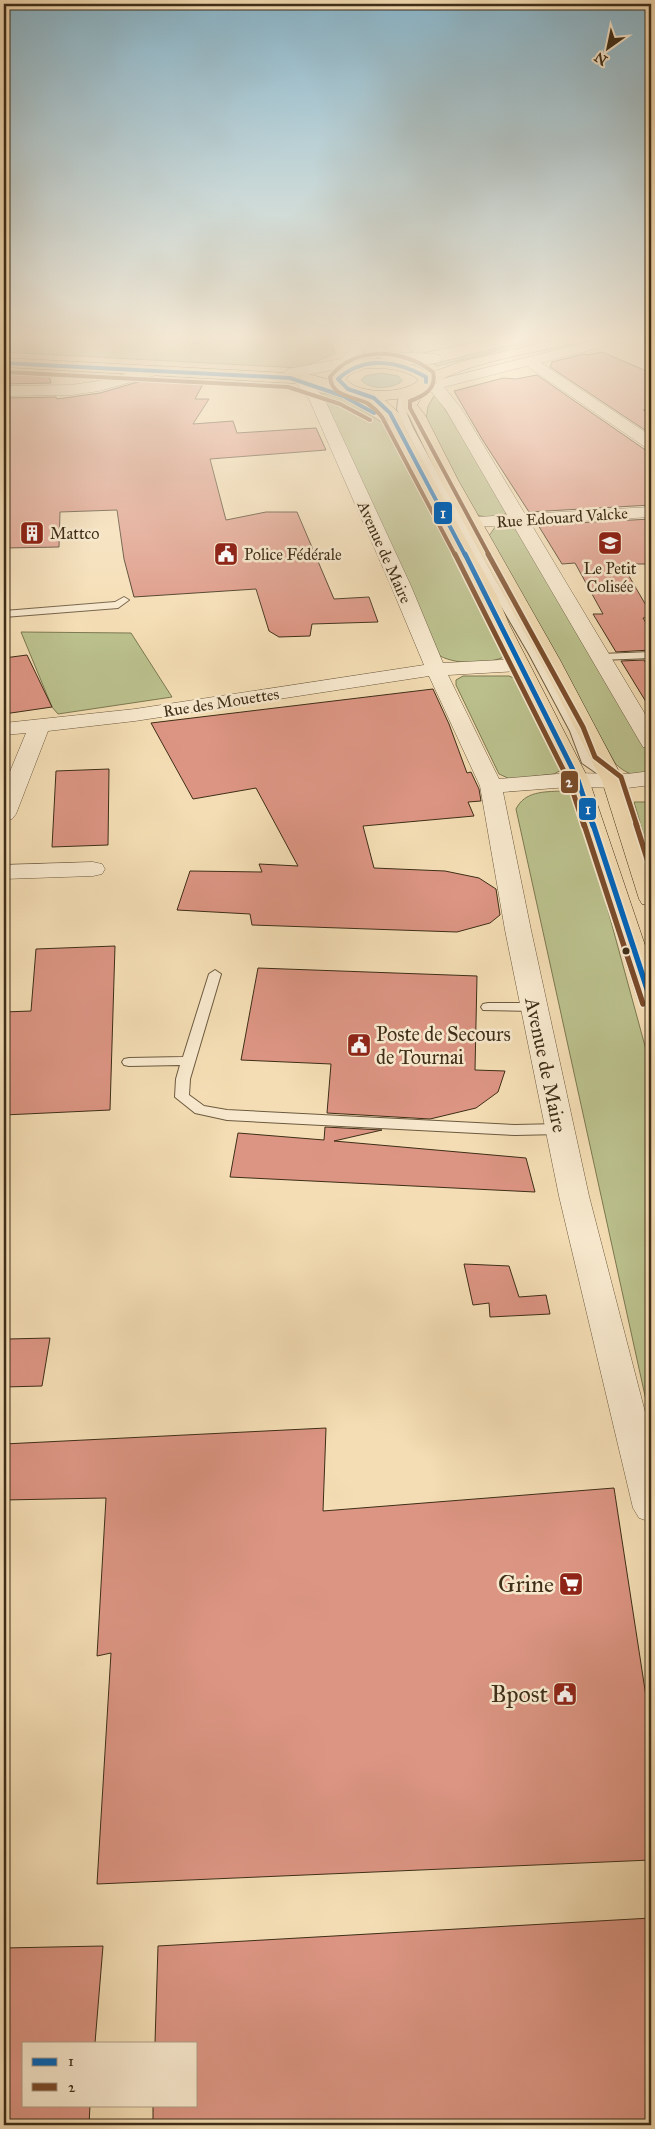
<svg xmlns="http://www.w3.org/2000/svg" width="655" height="2129" font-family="'IM FELL Great Primer',serif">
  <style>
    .green { fill: #bbc18d; stroke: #7c7852 }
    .water { fill: #9dbda8; stroke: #77846e }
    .building { fill: #dc9583; stroke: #3e2e18 }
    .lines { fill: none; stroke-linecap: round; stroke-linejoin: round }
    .service-casing { stroke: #6c5a3f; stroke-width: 2 }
    .minor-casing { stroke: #6c5a3f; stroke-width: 1 }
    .primary-casing { stroke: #3e2e18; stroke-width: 1 }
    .service { fill: #f8e9ce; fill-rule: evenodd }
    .minor { fill: #f8e9ce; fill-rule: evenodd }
    .primary { fill: #f4ddb4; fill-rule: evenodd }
    .bus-1-far2-casing { stroke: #f8e9ce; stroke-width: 6 }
    .bus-1-far1-casing { stroke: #f8e9ce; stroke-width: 8 }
    .bus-1-casing { stroke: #f8e9ce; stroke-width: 9 }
    .bus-2-far2-casing { stroke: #f8e9ce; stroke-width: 6 }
    .bus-2-far1-casing { stroke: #f8e9ce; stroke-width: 8 }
    .bus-2-casing { stroke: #f8e9ce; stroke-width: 9 }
    .bus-1-far2 { stroke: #0065bd; stroke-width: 4 }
    .bus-1-far1 { stroke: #0065bd; stroke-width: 5 }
    .bus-1 { stroke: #0065bd; stroke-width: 5.5 }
    .bus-2-far2 { stroke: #7a4b2a; stroke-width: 4 }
    .bus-2-far1 { stroke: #7a4b2a; stroke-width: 5 }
    .bus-2 { stroke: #7a4b2a; stroke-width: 5.5 }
    .bus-dot { fill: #3e2e18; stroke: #f8e9ce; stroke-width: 2 }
    .labels { text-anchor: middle; stroke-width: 5; stroke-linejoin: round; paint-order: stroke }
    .far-street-label { font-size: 16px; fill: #3e2e18; stroke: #f8e9ce }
    .far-poi-label { font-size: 16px; fill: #3e2e18; stroke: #f8e9ce; text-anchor: start }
    .poi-label { font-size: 20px; fill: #3e2e18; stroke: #f8e9ce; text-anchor: start }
    .street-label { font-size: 20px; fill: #3e2e18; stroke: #f8e9ce }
    .near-poi-label { font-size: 24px; fill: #3e2e18; stroke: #f8e9ce; text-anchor: end }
    .line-badge { stroke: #f8e9ce; stroke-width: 2 }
    .badge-label { font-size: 14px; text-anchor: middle; font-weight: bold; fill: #fff }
  </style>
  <rect width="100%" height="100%" fill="#f4ddb4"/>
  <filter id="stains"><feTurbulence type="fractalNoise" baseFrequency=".004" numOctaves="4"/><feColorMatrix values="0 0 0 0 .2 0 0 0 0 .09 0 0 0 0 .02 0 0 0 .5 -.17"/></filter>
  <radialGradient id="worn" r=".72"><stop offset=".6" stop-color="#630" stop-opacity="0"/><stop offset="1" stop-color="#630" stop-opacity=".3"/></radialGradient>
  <g class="green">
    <polygon points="4,339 328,339 336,353 300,368 4,352"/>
    <polygon points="402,339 490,339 413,355"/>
    <polygon points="534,339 544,339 437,366 433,364"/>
    <path d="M 320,393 C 342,394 369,415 388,426 L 506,652 L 506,656 C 488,665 458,665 440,656 Z"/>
    <path d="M 434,396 L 437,396 L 508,512 C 498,519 487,519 476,514 L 426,420 L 428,406 Z"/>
    <path d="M 506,524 L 515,528 L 651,752 L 651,773 C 638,779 624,773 615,763 L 489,536 L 495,527 Z"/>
    <polygon points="21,632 131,633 172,697 58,714 52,707"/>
    <polygon points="463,676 509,676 516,679 565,765 563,769 554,774 510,779 499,774 456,685 456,680"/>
    <path d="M 561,791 L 577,797 L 651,1068 L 651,1423 L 516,809 C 525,791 544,792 561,791 Z"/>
    <polygon points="634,802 651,802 651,860"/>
  </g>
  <path class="water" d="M 381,373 L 398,376 L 402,380 L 401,382 C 391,389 370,390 361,380 L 365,376 Z"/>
  <g class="building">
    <polygon points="602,352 651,373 651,409 643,410 650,414 645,415 651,419 651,434 550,367 552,362 584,354 588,355"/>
    <polygon points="4,371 48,373 51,383 4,384"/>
    <polygon points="537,375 644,449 651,450 651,505 529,512 482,439 454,391 503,378 516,379"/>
    <polygon points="148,379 204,382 195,399 209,399 193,424 233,421 237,433 316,428 326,450 210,459 226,520 266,512 297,512 334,599 369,597 378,622 312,624 310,636 279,637 269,631 256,589 134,597 124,559 117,510 60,512 59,547 4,548 4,398 56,397 57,399 100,393"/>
    <polygon points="651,519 651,564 622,564 651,614 651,617 643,618 651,631 651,650 616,652 593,614 603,614 575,563 562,564 538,525"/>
    <polygon points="27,655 52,707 4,714 4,658"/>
    <polygon points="644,660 651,672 651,710 621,661"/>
    <polygon points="433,689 449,724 467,773 471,772 479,789 481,801 468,802 474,816 363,826 374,868 445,871 479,878 496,889 500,915 490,923 457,932 252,925 250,914 177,910 190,871 262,872 259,864 298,866 256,788 193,799 151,723"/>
    <polygon points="109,769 108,845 52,847 56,771"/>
    <polygon points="115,946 110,1110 4,1115 4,1012 31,1011 36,949"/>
    <polygon points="258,968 477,976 475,1070 505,1071 498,1092 476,1108 430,1119 327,1113 331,1064 241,1060"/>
    <polygon points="325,1127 382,1130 334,1141 526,1158 535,1192 230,1177 238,1133 324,1140"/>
    <polygon points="464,1264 509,1266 519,1297 546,1295 550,1314 490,1317 489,1303 473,1305"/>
    <polygon points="50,1338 42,1386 4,1387 4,1363 8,1339"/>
    <polygon points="326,1428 323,1511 614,1488 651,1729 651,1860 97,1884 111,1653 97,1656 106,1498 4,1500 4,1444"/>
    <polygon points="651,1918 651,2125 153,2125 153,2105 196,2105 196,2043 155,2043 158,1946"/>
    <polygon points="103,1946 95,2043 24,2043 24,2105 90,2105 89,2125 4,2125 4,1948"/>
  </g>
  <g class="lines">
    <defs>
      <g id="service">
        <polygon points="364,339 372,339 363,346 350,342 354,340 361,341"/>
        <polygon points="399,392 406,394 405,409 413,428 494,577 539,654 580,731 593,761 613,775 615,777 613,779 605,779 582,763 570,731 529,654 484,577 405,428 397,409"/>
        <polygon points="124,597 129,600 118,608 4,617 4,611 115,602"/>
        <polygon points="651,652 651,658 601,660 596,657 601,654"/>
        <polygon points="215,970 221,974 190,1079 189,1095 204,1106 227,1110 515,1125 560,1124 565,1126 567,1129 565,1132 560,1134 515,1135 227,1120 195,1113 175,1097 176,1079 180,1065 129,1066 124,1065 122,1062 124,1059 129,1058 183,1057 209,974"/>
        <polygon points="488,1003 534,1003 541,1007 534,1011 483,1010 481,1007 483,1004"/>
      </g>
      <g id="minor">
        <polygon points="600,339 623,339 621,342 541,363 651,436 651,448 645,447 527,366 444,387 461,408 525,514 651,507 651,517 531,524 651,724 651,749 643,747 640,742 513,525 472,527 466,526 463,522 466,518 507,515 446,410 429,389 431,386 436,384 438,380"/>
        <path d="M 363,340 L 392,352 L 435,354 L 440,356 L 443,359 L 440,362 C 417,368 385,363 364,351 L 351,366 L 292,378 L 287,376 L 284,373 L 287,370 L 292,368 L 341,359 L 358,341 Z"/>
        <polygon points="155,366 160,368 163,371 160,374 99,391 71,395 4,396 4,386 71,385 98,381"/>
        <polygon points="304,378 309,380 324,398 411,586 443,663 519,659 526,661 529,665 526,669 519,671 448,675 499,779 569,773 627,774 651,771 651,785 627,788 569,787 503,792 531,930 589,1196 651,1435 651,1522 639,1518 633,1508 559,1196 505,930 480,786 429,676 135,721 48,731 16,814 12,819 4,821 4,786 26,733 4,735 4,723 135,709 424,665 391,586 309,399 296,383 299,380"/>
        <polygon points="93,862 102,864 105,869 102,874 93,876 4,879 4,865"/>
      </g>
      <path id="primary" d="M 559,339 L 583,339 L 581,342 C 540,352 467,362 434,384 C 426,390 422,396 417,405 L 425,415 L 458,480 L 560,660 L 624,781 L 651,863 L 651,906 L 642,904 L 639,899 L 602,781 L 540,660 L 440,480 L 409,416 L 401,405 L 405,398 L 385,400 L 401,415 L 405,428 L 497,596 L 510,626 L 589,780 L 651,963 L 651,1009 L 642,1007 L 638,1001 L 567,780 L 490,626 L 477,596 L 389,428 L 387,419 L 365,399 L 308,384 L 4,367 L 4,358 L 308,374 L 331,380 C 343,348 407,358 430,373 L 463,361 ZM 366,368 C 384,368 403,368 418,379 L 418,381 C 404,394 358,395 346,379 L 349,375 Z"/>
    </defs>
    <use href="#service" class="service-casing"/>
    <use href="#minor" class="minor-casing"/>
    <use href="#primary" class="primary-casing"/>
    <use href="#service" class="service"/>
    <use href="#minor" class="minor"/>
    <use href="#primary" class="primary"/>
    <defs>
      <g id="bus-1-far2">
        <polyline points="4,363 290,378 343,396 374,413"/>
        <path d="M 426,382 L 426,377 C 398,361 364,355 338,379 L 348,389 L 374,398 L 390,413 L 465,555"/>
      </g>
      <polyline id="bus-1-far1" points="465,554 578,780 593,826"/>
      <polyline id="bus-1" points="593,824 651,1001"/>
      <g id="bus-2-far2">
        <polyline points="4,372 288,387 340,404 370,420"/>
        <path d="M 455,555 L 382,417 C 378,412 373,407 367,403 C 352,396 332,397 330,377 C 356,345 402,349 433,372 C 437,389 424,396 410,401 L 410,408 L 489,555"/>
      </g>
      <g id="bus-2-far1">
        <polyline points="455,554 570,783 584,826"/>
        <polyline points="488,554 583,727 595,757 621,777 637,826"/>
      </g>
      <g id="bus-2">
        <polyline points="584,824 643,1004"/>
        <polyline points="636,824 651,871"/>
      </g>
    </defs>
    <use href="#bus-1-far2" class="bus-1-far2-casing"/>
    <use href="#bus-1-far1" class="bus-1-far1-casing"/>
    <use href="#bus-1" class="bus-1-casing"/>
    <use href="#bus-2-far2" class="bus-2-far2-casing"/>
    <use href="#bus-2-far1" class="bus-2-far1-casing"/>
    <use href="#bus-2" class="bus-2-casing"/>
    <use href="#bus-1-far2" class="bus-1-far2"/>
    <use href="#bus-1-far1" class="bus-1-far1"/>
    <use href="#bus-1" class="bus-1"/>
    <use href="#bus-2-far2" class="bus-2-far2"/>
    <use href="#bus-2-far1" class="bus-2-far1"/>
    <use href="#bus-2" class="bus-2"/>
  </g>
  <linearGradient id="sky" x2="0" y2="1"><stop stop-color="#8ab8ce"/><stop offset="0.53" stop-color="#faf0dd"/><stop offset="1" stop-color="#faf0dd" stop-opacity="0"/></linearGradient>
  <rect width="655" height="637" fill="url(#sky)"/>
  <defs>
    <symbol id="building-square" viewBox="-11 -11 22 22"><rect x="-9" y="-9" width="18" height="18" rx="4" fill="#8f2418" stroke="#f8e9ce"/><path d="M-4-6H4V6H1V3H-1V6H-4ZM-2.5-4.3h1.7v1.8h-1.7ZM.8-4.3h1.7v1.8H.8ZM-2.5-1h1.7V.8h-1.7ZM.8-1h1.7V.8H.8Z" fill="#fff"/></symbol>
    <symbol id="school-square" viewBox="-11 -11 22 22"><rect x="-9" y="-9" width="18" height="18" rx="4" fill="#8f2418" stroke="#f8e9ce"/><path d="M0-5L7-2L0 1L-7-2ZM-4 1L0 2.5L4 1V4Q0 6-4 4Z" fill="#fff"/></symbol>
    <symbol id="civic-square" viewBox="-11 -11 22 22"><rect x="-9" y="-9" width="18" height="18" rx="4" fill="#8f2418" stroke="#f8e9ce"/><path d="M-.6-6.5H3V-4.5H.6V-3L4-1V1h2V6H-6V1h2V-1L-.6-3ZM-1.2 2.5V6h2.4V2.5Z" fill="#fff"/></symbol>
    <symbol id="supermarket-square" viewBox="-11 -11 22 22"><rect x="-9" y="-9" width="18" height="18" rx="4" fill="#8f2418" stroke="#f8e9ce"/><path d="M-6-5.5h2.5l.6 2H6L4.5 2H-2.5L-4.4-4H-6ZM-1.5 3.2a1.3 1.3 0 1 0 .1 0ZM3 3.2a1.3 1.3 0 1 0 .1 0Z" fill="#fff"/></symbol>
  </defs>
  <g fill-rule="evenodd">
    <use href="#building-square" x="18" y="519" width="28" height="28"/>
    <use href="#school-square" x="596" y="529" width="28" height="28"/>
    <use href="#civic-square" x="212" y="540" width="28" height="28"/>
    <use href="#civic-square" x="345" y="1031" width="28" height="28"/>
    <use href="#supermarket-square" x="557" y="1570" width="28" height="28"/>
    <use href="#civic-square" x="551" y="1680" width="28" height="28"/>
  </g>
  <circle class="bus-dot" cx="626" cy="951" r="4.5"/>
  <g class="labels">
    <g class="far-street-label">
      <text transform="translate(562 517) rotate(-4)" y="6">Rue Edouard Valcke</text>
      <text transform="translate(385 552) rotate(66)" y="6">Avenue de Maire</text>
      <text transform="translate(221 702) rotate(-9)" y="6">Rue des Mouettes</text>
    </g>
    <g class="far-poi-label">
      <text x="50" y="539">Mattco</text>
      <text x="244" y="560">Police Fédérale</text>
      <text x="610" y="574" text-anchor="middle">Le Petit<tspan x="610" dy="18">Colisée</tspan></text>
    </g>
    <g class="poi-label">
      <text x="376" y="1041">Poste de Secours<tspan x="376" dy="23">de Tournai</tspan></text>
    </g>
    <g class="street-label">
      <text transform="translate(546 1065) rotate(78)" y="7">Avenue de Maire</text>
    </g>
    <g class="near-poi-label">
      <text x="554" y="1592">Grine</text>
      <text x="548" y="1702">Bpost</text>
    </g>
  </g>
  <g class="line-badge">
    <rect x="433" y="501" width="20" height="24" rx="5" fill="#0065bd"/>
    <rect x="560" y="770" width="19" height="24" rx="5" fill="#7a4b2a"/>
    <rect x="578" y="797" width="19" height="24" rx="5" fill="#0065bd"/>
  </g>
  <g class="badge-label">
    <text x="443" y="518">1</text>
    <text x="569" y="787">2</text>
    <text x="588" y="814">1</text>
  </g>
  <rect width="655" height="2129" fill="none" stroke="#f4ddb4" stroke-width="20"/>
  <rect x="5" y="5" width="645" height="2119" fill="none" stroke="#3e2e18" stroke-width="2.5"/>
  <rect x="10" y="10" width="635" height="2109" fill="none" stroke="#3e2e18"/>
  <rect x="22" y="2042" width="175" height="65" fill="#f8e9ce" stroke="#ae9e85"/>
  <rect x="32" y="2058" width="25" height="8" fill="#0065bd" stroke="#ae9e85"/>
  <text x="68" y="2066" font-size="15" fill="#3e2e18">1</text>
  <rect x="32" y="2083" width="25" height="8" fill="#7a4b2a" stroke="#ae9e85"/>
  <text x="68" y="2092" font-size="15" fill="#3e2e18">2</text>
  <g transform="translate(608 48) rotate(213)" stroke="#f8e9ce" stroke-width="4" paint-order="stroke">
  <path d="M0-4L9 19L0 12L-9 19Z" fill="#3e2e18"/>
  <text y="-8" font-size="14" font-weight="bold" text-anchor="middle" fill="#3e2e18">N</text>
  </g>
  <rect width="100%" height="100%" filter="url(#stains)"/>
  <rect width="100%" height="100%" fill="url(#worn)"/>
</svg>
